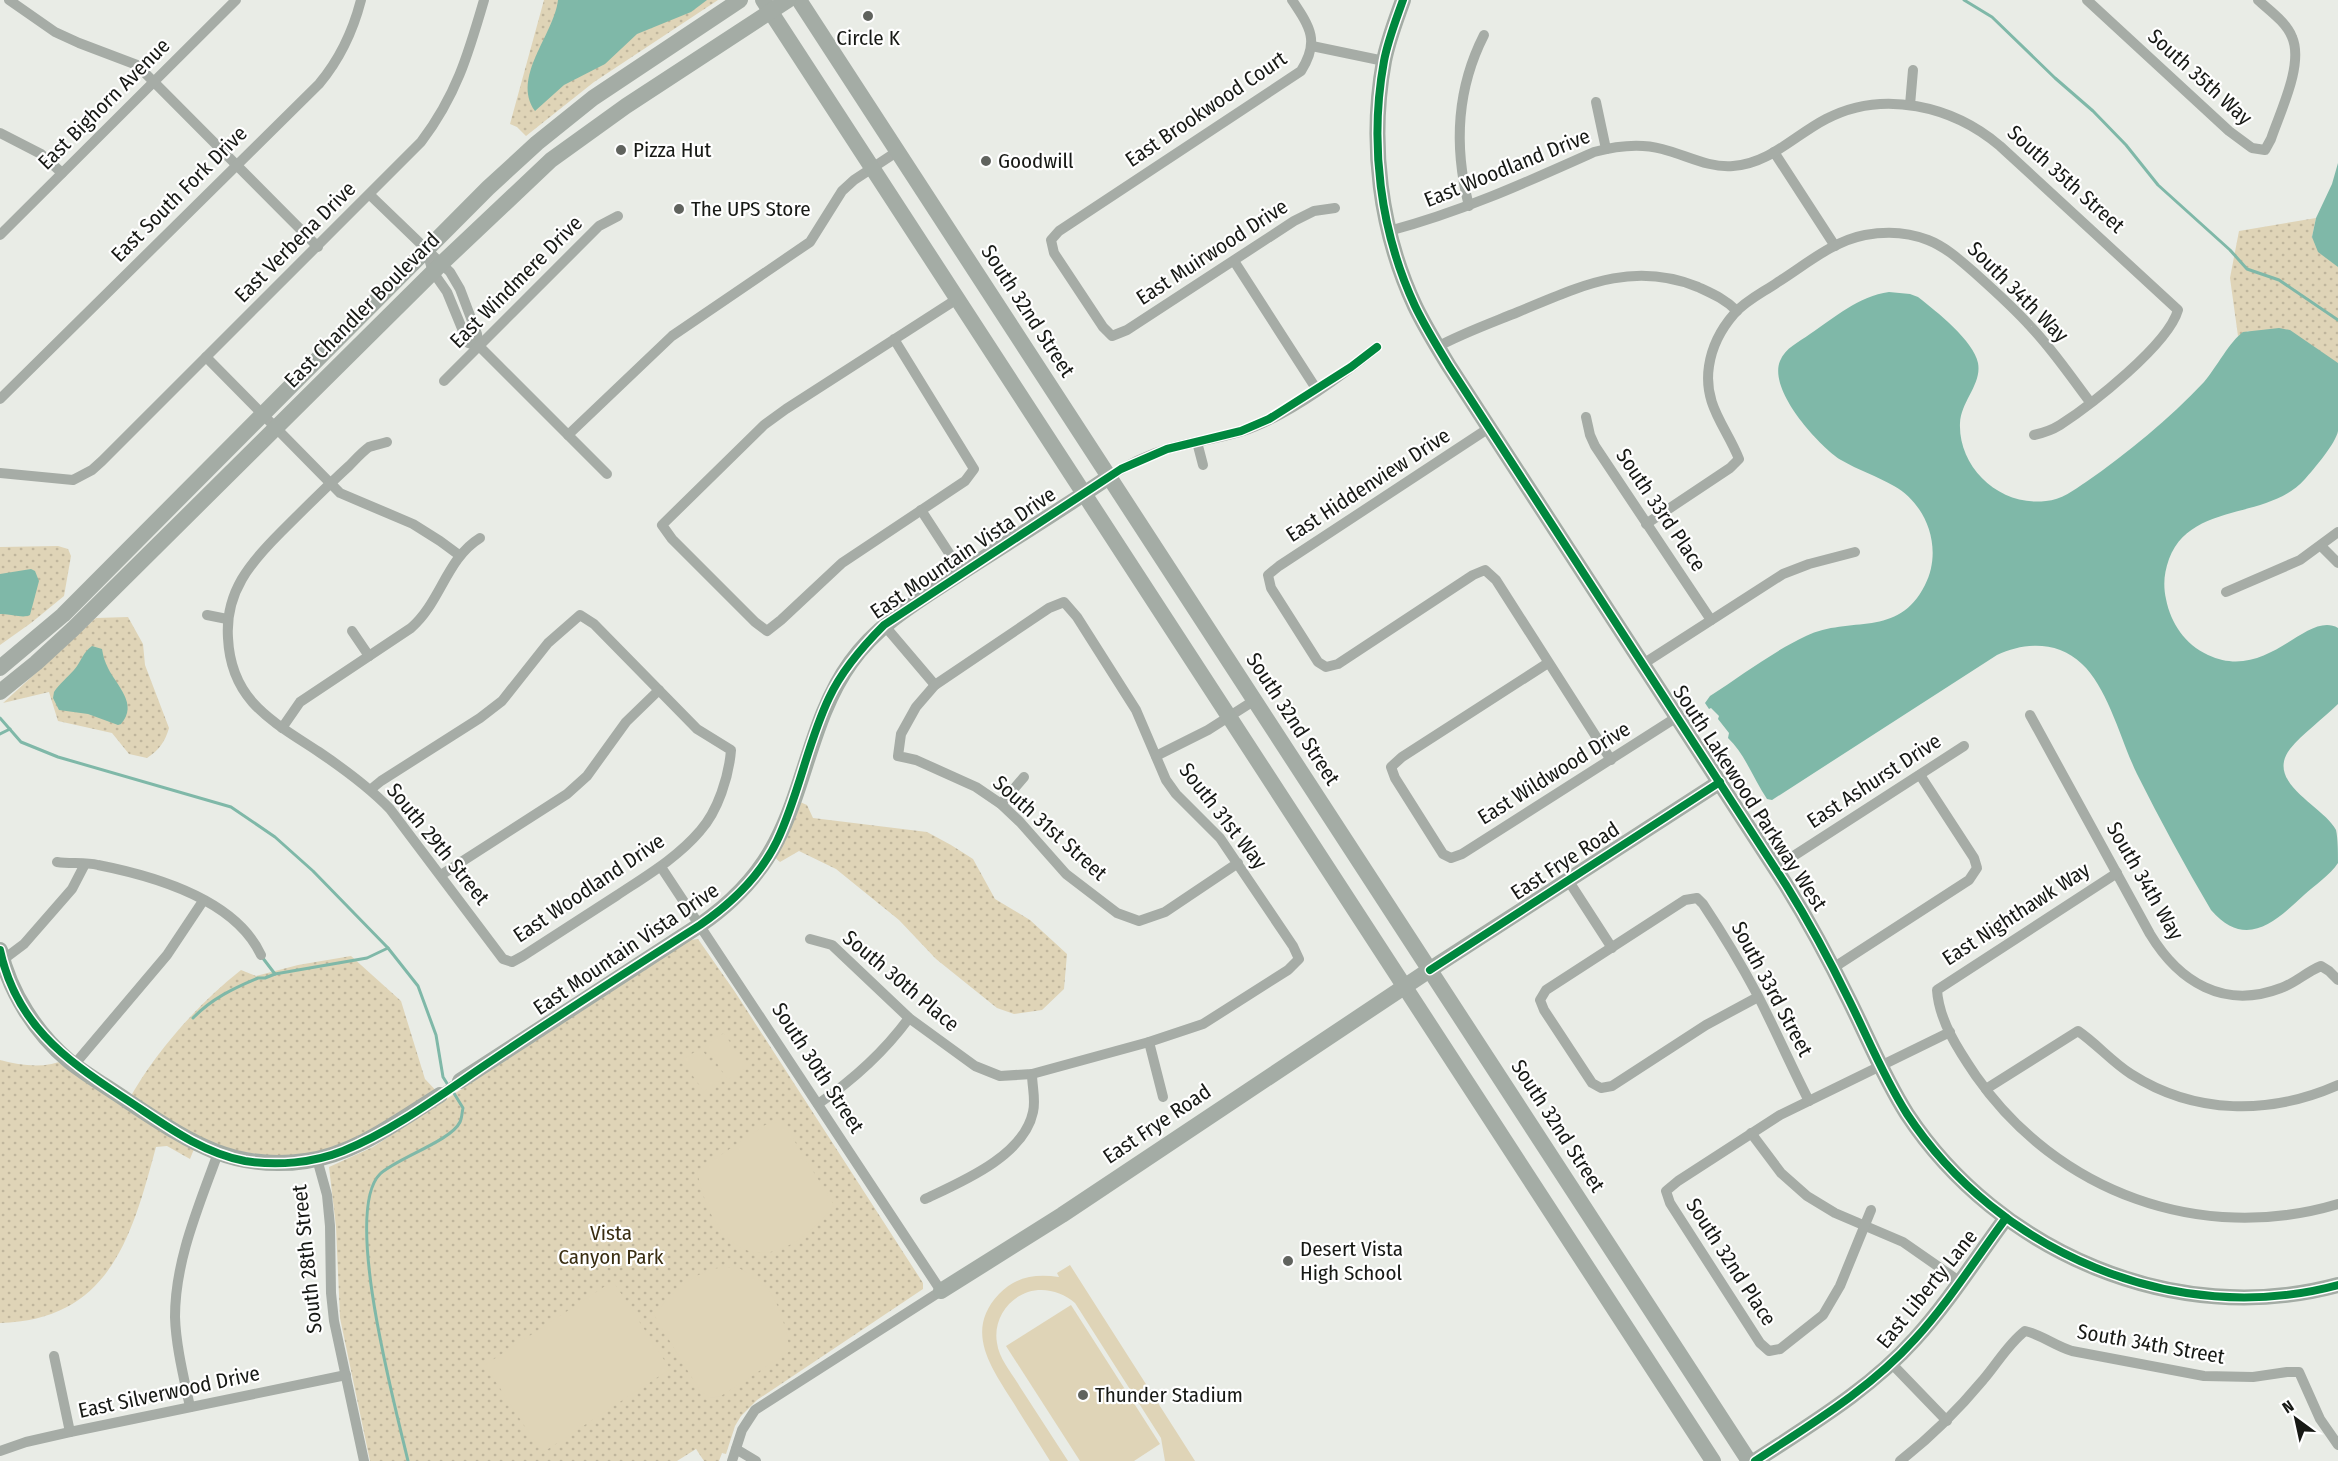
<svg xmlns="http://www.w3.org/2000/svg" width="2338" height="1461" font-family="'Fira Sans Condensed',sans-serif">
  <style>
    .green { fill: url(#green-dots) }
    .pitch { fill: #dfd4b7 }
    .water { fill: #7fb8a8 }
    .lines { fill: none; stroke-linecap: round; stroke-linejoin: round }
    .stream { stroke: #7fb8a8; stroke-width: 3 }
    .street { stroke: #a6aca6; stroke-width: 10 }
    .secondary { stroke: #a4aca5; stroke-width: 16 }
    .cycleway-casing { stroke: #fff; stroke-width: 11 }
    .cycleway { stroke: #00873e; stroke-width: 8 }
    .poi-dot { fill: #60635e; stroke: #fff; stroke-width: 2 }
    .labels { text-anchor: middle; stroke-width: 4.5; stroke-linejoin: round; paint-order: stroke }
    .poi-label { font-size: 21px; fill: #171915; stroke: #fff; text-anchor: start }
    .street-label { font-size: 21px; fill: #171915; stroke: #fff }
    .park-label { font-size: 21px; fill: #392d11; stroke: #fff }
  </style>
  <defs>
    <pattern id="green-dots" width="8" height="8" patternUnits="userSpaceOnUse" patternTransform="scale(1.5)"><rect width="8" height="8" fill="#dfd4b7"/><path d="M2 2h.1M6 6h.1" fill="none" stroke="#bfb59c" stroke-width="1.8" stroke-linecap="round"/></pattern>
  </defs>
  <rect width="100%" height="100%" fill="#e9ece6"/>
  <g class="green">
    <polygon points="544,0 718,0 594,82 526,136 517,127 510,124"/>
    <polygon points="2316,218 2312,237 2338,267 2338,363 2248,331 2238,336 2230,278 2239,231"/>
    <polygon points="58,546 68,549 71,556 64,596 31,623 0,645 0,547"/>
    <path d="M 128,617 L 143,644 L 145,665 L 169,728 C 165,742 159,750 147,758 L 129,754 L 112,733 L 58,721 L 49,692 L 3,703 L 96,618 Z"/>
    <polygon points="793,799 807,805 813,818 927,832 951,845 973,859 995,899 1030,920 1067,954 1064,989 1042,1010 1014,1014 997,1008 936,959 899,920 836,869 799,851 780,862 770,853"/>
    <polygon points="698,939 735,992 923,1283 923,1289 757,1400 741,1416 735,1426 726,1454 722,1453 719,1461 704,1461 696,1449 677,1461 370,1461 340,1318 336,1227 329,1167 373,1147 690,940"/>
    <path d="M 351,956 L 401,1001 L 425,1079 L 440,1095 L 377,1135 L 304,1162 L 196,1144 L 190,1159 L 167,1146 L 156,1147 C 132,1236 110,1320 0,1323 L 0,1060 C 23,1066 45,1069 67,1059 L 128,1101 C 156,1051 197,1005 241,970 L 256,976 L 298,965 Z"/>
  </g>
  <g class="pitch">
    <polygon points="724,1033 746,1067 728,1080 705,1045"/>
    <polygon points="701,1048 722,1079 704,1092 682,1060"/>
    <path d="M 773,1122 L 781,1123 L 787,1129 L 834,1205 C 774,1281 716,1264 697,1171 L 765,1125 Z"/>
    <path d="M 1070,1265 L 1195,1461 L 1165,1461 L 1161,1438 L 1075,1303 C 1062,1292 1045,1287 1028,1292 C 1007,1299 993,1321 997,1343 C 999,1359 1012,1373 1020,1387 C 1036,1412 1052,1436 1068,1461 L 1050,1461 C 1038,1441 1025,1422 1013,1402 C 991,1367 964,1331 999,1294 C 1016,1276 1036,1274 1059,1277 L 1057,1273 Z"/>
    <path d="M 737,1267 C 743,1271 752,1274 758,1279 C 778,1294 786,1327 790,1351 L 721,1396 L 710,1398 L 700,1391 L 654,1315 C 669,1296 689,1276 713,1269 C 720,1267 729,1268 737,1267 Z"/>
    <polygon points="613,1281 670,1369 542,1453 485,1365"/>
    <polygon points="1071,1305 1160,1444 1134,1461 1080,1461 1006,1346"/>
  </g>
  <g class="water">
    <path d="M 558,0 L 707,0 L 691,12 L 637,34 L 605,64 L 564,85 L 535,111 C 511,77 554,35 558,0 Z"/>
    <polygon points="2338,163 2338,267 2318,252 2312,237 2316,218 2332,184"/>
    <path d="M 1889,292 L 1910,294 L 1918,297 C 1936,311 1974,341 1978,363 C 1982,384 1961,401 1960,423 C 1958,468 2000,507 2046,501 C 2061,500 2074,490 2086,482 C 2128,453 2169,419 2204,382 C 2216,368 2230,341 2243,332 L 2279,328 L 2290,330 L 2338,363 C 2338,384 2338,409 2338,431 C 2336,443 2314,469 2305,479 C 2268,521 2191,501 2169,559 C 2164,573 2163,585 2166,599 C 2171,624 2185,644 2208,655 C 2268,683 2306,610 2338,628 L 2338,704 C 2323,719 2303,733 2290,749 C 2264,783 2324,806 2336,830 C 2338,839 2338,853 2338,863 C 2330,875 2315,885 2304,895 C 2275,922 2246,950 2211,910 C 2185,866 2160,820 2137,774 C 2121,741 2108,688 2082,664 C 2058,641 2025,642 1997,655 L 1772,800 L 1767,799 C 1754,780 1745,754 1728,738 L 1729,733 L 1718,719 L 1719,716 L 1711,708 L 1709,709 L 1705,703 L 1710,696 C 1741,676 1772,652 1806,636 C 1850,615 1898,639 1925,585 C 1943,550 1928,505 1894,486 C 1877,476 1858,470 1841,460 C 1818,445 1768,390 1780,361 C 1785,348 1799,342 1810,334 C 1834,318 1859,296 1889,292 Z"/>
    <path d="M 31,569 L 35,571 L 39,581 L 30,615 C 22,619 10,613 0,614 L 0,574 Z"/>
    <path d="M 92,646 L 102,649 C 103,656 105,662 108,668 C 116,685 139,704 121,724 L 118,725 L 88,714 L 59,710 L 53,698 L 54,692 C 60,683 67,678 74,670 C 81,662 83,652 92,646 Z"/>
  </g>
  <g class="lines">
    <g class="stream">
      <polyline points="1964,0 1992,17 2055,78 2093,111 2126,145 2158,185 2230,250 2247,269 2279,280 2338,320"/>
      <polyline points="0,718 21,742 58,757 231,807 275,837 313,871 388,948 418,986 436,1035 443,1077 448,1085"/>
      <polyline points="0,734 10,729"/>
      <polyline points="262,957 275,974 367,958 388,948"/>
      <path d="M 193,1018 C 211,999 234,988 258,978 L 265,978 L 275,974"/>
      <path d="M 408,1461 C 396,1409 342,1212 380,1174 C 397,1158 451,1141 460,1122 C 462,1118 462,1112 463,1108 L 452,1090"/>
    </g>
    <g class="street">
      <polyline points="9,0 55,32 79,43 137,65 318,247"/>
      <path d="M 1292,0 C 1310,27 1320,41 1301,71 L 1059,231 L 1051,240 L 1054,253 L 1103,327 L 1112,336 L 1127,330 L 1294,221 L 1314,211 L 1335,208"/>
      <path d="M 2087,0 L 2229,131 L 2252,148 L 2265,150 L 2271,139 C 2280,112 2304,64 2292,37 C 2286,22 2270,11 2258,0"/>
      <polyline points="1312,46 1384,61"/>
      <polyline points="1596,102 1606,149"/>
      <polyline points="1910,105 1913,70"/>
      <polyline points="0,133 41,154 62,173"/>
      <polyline points="1774,152 1835,246"/>
      <polyline points="370,195 450,272 460,289 477,334 479,346"/>
      <path d="M 1469,206 C 1454,148 1456,90 1484,35"/>
      <path d="M 1389,231 C 1461,212 1527,182 1594,152 C 1616,146 1640,143 1662,149 C 1686,155 1708,168 1733,166 C 1769,164 1795,135 1826,119 C 1883,89 1953,106 2000,146 L 2178,310 C 2168,345 2091,405 2060,425 C 2052,430 2043,433 2034,435"/>
      <polyline points="0,235 236,0"/>
      <polyline points="427,252 433,272 447,292 468,343 479,346 607,474"/>
      <polyline points="1234,261 1317,390"/>
      <polyline points="894,339 974,469 965,481 842,563 781,620 767,631 755,622 672,539 662,525 764,425 786,409 957,299"/>
      <path d="M 1437,347 C 1463,333 1491,323 1518,312 C 1579,287 1631,260 1698,287 C 1713,294 1725,299 1737,311"/>
      <polyline points="206,357 340,493 413,524 440,541 459,555"/>
      <polyline points="444,381 599,226 618,216"/>
      <path d="M 0,399 L 319,84 C 340,59 353,31 361,0"/>
      <polyline points="1586,417 1590,435 1595,446 1711,620"/>
      <polyline points="1489,428 1279,566 1268,575 1271,588 1318,662 1326,667 1338,664 1473,575 1485,570 1496,580 1611,760"/>
      <polyline points="568,435 672,336 810,242 842,191 854,180 898,151"/>
      <polyline points="1197,442 1203,465"/>
      <path d="M 0,473 L 73,480 L 92,470 L 102,461 L 421,142 C 456,96 468,55 484,0"/>
      <path d="M 1109,477 C 1127,465 1147,455 1167,449 C 1191,442 1216,439 1240,432 C 1285,418 1340,377 1377,347"/>
      <polyline points="921,510 962,573"/>
      <path d="M 1646,524 L 1730,468 L 1739,459 C 1726,426 1703,405 1709,366 C 1712,346 1721,329 1734,314 C 1746,300 1764,292 1778,282 C 1805,265 1833,241 1865,235 C 1886,231 1908,232 1928,240 C 1946,247 1961,261 1976,274 C 1995,291 2014,308 2031,327 C 2053,350 2071,377 2090,402"/>
      <polyline points="2321,546 2338,563"/>
      <polyline points="2226,592 2300,560 2338,532"/>
      <polyline points="207,615 227,619"/>
      <polyline points="884,625 935,685"/>
      <polyline points="352,631 369,656"/>
      <polyline points="1548,663 1402,757 1391,767 1395,778 1443,854 1451,858 1462,854 1677,717"/>
      <polyline points="1643,664 1783,574 1809,564 1855,552"/>
      <path d="M 2030,715 L 2150,934 C 2179,982 2224,1010 2281,988 C 2296,983 2306,972 2321,966 L 2329,971 L 2338,980"/>
      <path d="M 282,728 L 300,702 L 411,628 C 441,602 446,559 480,538"/>
      <polyline points="1156,756 1208,730 1255,700"/>
      <path d="M 370,790 L 381,781 L 480,718 L 502,701 L 548,643 L 580,615 L 594,624 L 697,729 L 731,750 C 729,776 718,811 700,831 C 677,858 646,876 616,896 C 585,916 554,936 523,956 L 512,962 L 503,959 L 390,809 C 369,787 344,769 319,752 C 272,721 231,701 228,638 C 225,592 250,563 281,532 C 303,510 326,487 349,466 C 355,460 362,452 369,447 C 374,445 381,444 387,442"/>
      <polyline points="1001,804 1024,777"/>
      <path d="M 57,862 C 70,864 85,862 98,865 C 154,876 235,899 261,955"/>
      <polyline points="661,867 941,1291 755,1410 742,1430 732,1461"/>
      <polyline points="1775,868 1964,746"/>
      <path d="M 2117,873 L 1937,990 C 1939,1021 1959,1051 1976,1076 C 2057,1192 2201,1245 2338,1204"/>
      <polyline points="441,875 567,794 587,776 626,722 659,690"/>
      <polyline points="1568,880 1612,948"/>
      <polyline points="810,939 832,945 909,1018 975,1066 1000,1076 1032,1074 1149,1042 1203,1024 1288,970 1299,959 1293,946 1220,838 1176,794 1166,780 1136,710 1077,617 1064,602 1049,608 935,685 916,707 901,734 898,756 916,760 976,787 1001,804 1020,822 1066,874 1117,913 1139,921 1165,912 1238,863"/>
      <polyline points="0,962 24,944 72,889 85,864"/>
      <polyline points="1833,968 1969,880 1977,868 1974,858 1920,775"/>
      <path d="M 1758,997 L 1706,1025 L 1612,1086 L 1601,1088 L 1592,1083 L 1544,1010 L 1540,1000 L 1546,990 L 1685,900 L 1697,898 L 1703,904 C 1723,934 1741,964 1758,996 C 1776,1031 1791,1066 1809,1101"/>
      <polyline points="1149,1042 1163,1097"/>
      <polyline points="74,1065 167,955 203,901"/>
      <path d="M 1986,1089 L 2078,1031 C 2097,1044 2112,1062 2131,1074 C 2195,1115 2270,1115 2338,1085"/>
      <polyline points="440,1095 460,1081"/>
      <path d="M 818,1104 C 853,1080 884,1052 909,1018"/>
      <polyline points="1751,1133 1781,1173 1807,1196 1835,1213 1903,1242 1959,1281"/>
      <polyline points="317,1159 327,1195 330,1226 331,1293 334,1321 364,1461"/>
      <path d="M 925,1199 C 961,1182 1024,1156 1033,1112 C 1036,1100 1032,1086 1032,1074"/>
      <polyline points="1871,1210 1840,1286 1823,1315 1780,1349 1769,1351 1760,1343 1670,1203 1666,1191 1678,1181 1780,1115 1950,1032"/>
      <polyline points="54,1356 70,1432"/>
      <polyline points="1891,1363 1947,1421"/>
      <path d="M 190,1407 C 184,1378 176,1347 175,1317 C 175,1260 199,1206 218,1153"/>
      <polyline points="736,1449 756,1461"/>
      <polyline points="0,1451 26,1442 70,1432 346,1375"/>
      <path d="M 1900,1461 C 1931,1437 1958,1410 1983,1380 C 1997,1364 2008,1344 2025,1331 C 2042,1335 2055,1346 2072,1351 L 2204,1376 L 2253,1377 L 2287,1372 L 2299,1372 L 2320,1419 L 2338,1445"/>
    </g>
    <g class="secondary">
      <polyline points="763,0 1713,1461"/>
      <polyline points="799,0 1749,1461"/>
      <path d="M 1403,0 C 1396,20 1388,40 1384,61 C 1369,143 1380,231 1415,306 C 1425,327 1437,346 1449,366 L 1786,885 C 1809,922 1830,961 1849,1000 C 1868,1038 1884,1078 1907,1114 C 1998,1252 2175,1329 2338,1285"/>
      <polyline points="0,668 63,615 488,188 537,143 593,98 740,0"/>
      <polyline points="0,692 36,663 73,629 442,263 551,160 626,106 788,0"/>
      <path d="M 0,950 C 10,993 36,1033 69,1061 C 88,1076 109,1088 129,1102 C 187,1140 232,1172 306,1161 C 356,1154 398,1121 440,1095"/>
      <path d="M 460,1081 L 700,925 C 732,903 758,877 776,842 C 806,784 812,716 851,662 C 878,624 918,601 956,576 C 1007,543 1059,511 1109,477"/>
      <polyline points="941,1291 1062,1215 1440,963 1720,782"/>
      <path d="M 1755,1461 C 1811,1424 1869,1390 1915,1339 C 1948,1303 1977,1257 2006,1218"/>
    </g>
    <defs>
      <g id="cycleway">
        <path d="M 1403,0 C 1396,20 1388,40 1384,61 C 1369,143 1380,231 1415,306 C 1425,327 1437,346 1449,366 L 1786,885 C 1809,922 1830,961 1849,1000 C 1868,1038 1884,1078 1907,1114 C 1998,1252 2175,1329 2338,1285"/>
        <path d="M 0,950 C 16,1023 63,1058 121,1096 C 160,1121 198,1152 245,1161 C 277,1166 313,1163 343,1151 C 397,1129 446,1091 494,1059 C 562,1013 631,969 700,925 C 732,903 760,876 777,841 C 799,795 807,744 829,698 C 842,670 862,647 884,625 L 1121,469 L 1167,449 L 1241,431 L 1269,419 L 1351,367 L 1377,347"/>
        <polyline points="1430,970 1720,782"/>
        <path d="M 1755,1461 C 1811,1424 1869,1390 1915,1339 C 1948,1303 1977,1257 2006,1218"/>
      </g>
    </defs>
    <use href="#cycleway" class="cycleway-casing"/>
    <use href="#cycleway" class="cycleway"/>
  </g>
  <g class="poi-dot">
    <circle cx="868" cy="16" r="6"/>
    <circle cx="621" cy="150" r="6"/>
    <circle cx="986" cy="161" r="6"/>
    <circle cx="679" cy="209" r="6"/>
    <circle cx="1288" cy="1261" r="6"/>
    <circle cx="1083" cy="1395" r="6"/>
  </g>
  <g class="labels">
    <g class="poi-label">
      <text x="868" y="45" text-anchor="middle">Circle K</text>
      <text x="633" y="157">Pizza Hut</text>
      <text x="998" y="168">Goodwill</text>
      <text x="691" y="216">The UPS Store</text>
      <text x="1300" y="1256">Desert Vista<tspan x="1300" dy="24">High School</tspan></text>
      <text x="1095" y="1402">Thunder Stadium</text>
    </g>
    <g class="street-label">
      <text transform="translate(2200 77) rotate(42)" y="7">South 35th Way</text>
      <text transform="translate(104 104) rotate(-45)" y="7">East Bighorn Avenue</text>
      <text transform="translate(1206 109) rotate(-34)" y="7">East Brookwood Court</text>
      <text transform="translate(1507 168) rotate(-22)" y="7">East Woodland Drive</text>
      <text transform="translate(2066 179) rotate(42)" y="7">South 35th Street</text>
      <text transform="translate(179 194) rotate(-45)" y="7">East South Fork Drive</text>
      <text transform="translate(295 242) rotate(-45)" y="7">East Verbena Drive</text>
      <text transform="translate(1212 252) rotate(-33)" y="7">East Muirwood Drive</text>
      <text transform="translate(516 282) rotate(-45)" y="7">East Windmere Drive</text>
      <text transform="translate(2018 292) rotate(45)" y="7">South 34th Way</text>
      <text transform="translate(362 310) rotate(-45)" y="7">East Chandler Boulevard</text>
      <text transform="translate(1028 311) rotate(57)" y="7">South 32nd Street</text>
      <text transform="translate(1368 485) rotate(-33)" y="7">East Hiddenview Drive</text>
      <text transform="translate(1661 510) rotate(56)" y="7">South 33rd Place</text>
      <text transform="translate(963 553) rotate(-34)" y="7">East Mountain Vista Drive</text>
      <text transform="translate(1293 719) rotate(57)" y="7">South 32nd Street</text>
      <text transform="translate(1554 773) rotate(-32)" y="7">East Wildwood Drive</text>
      <text transform="translate(1874 781) rotate(-33)" y="7">East Ashurst Drive</text>
      <text transform="translate(1750 798) rotate(57)" y="7">South Lakewood Parkway West</text>
      <text transform="translate(1223 816) rotate(52)" y="7">South 31st Way</text>
      <text transform="translate(1050 828) rotate(42)" y="7">South 31st Street</text>
      <text transform="translate(438 844) rotate(51)" y="7">South 29th Street</text>
      <text transform="translate(1565 861) rotate(-33)" y="7">East Frye Road</text>
      <text transform="translate(2145 881) rotate(60)" y="7">South 34th Way</text>
      <text transform="translate(589 888) rotate(-34)" y="7">East Woodland Drive</text>
      <text transform="translate(2016 914) rotate(-33)" y="7">East Nighthawk Way</text>
      <text transform="translate(626 949) rotate(-34)" y="7">East Mountain Vista Drive</text>
      <text transform="translate(901 981) rotate(40)" y="7">South 30th Place</text>
      <text transform="translate(1772 989) rotate(62)" y="7">South 33rd Street</text>
      <text transform="translate(818 1068) rotate(57)" y="7">South 30th Street</text>
      <text transform="translate(1157 1124) rotate(-34)" y="7">East Frye Road</text>
      <text transform="translate(1558 1126) rotate(57)" y="7">South 32nd Street</text>
      <text transform="translate(307 1259) rotate(-96)" y="7">South 28th Street</text>
      <text transform="translate(1731 1262) rotate(57)" y="7">South 32nd Place</text>
      <text transform="translate(1927 1289) rotate(-51)" y="7">East Liberty Lane</text>
      <text transform="translate(2151 1344) rotate(10)" y="7">South 34th Street</text>
      <text transform="translate(169 1392) rotate(-12)" y="7">East Silverwood Drive</text>
    </g>
    <g class="park-label">
      <text x="611" y="1240">Vista<tspan x="611" dy="24">Canyon Park</tspan></text>
    </g>
  </g>
  <g transform="translate(2296 1419) rotate(327)" stroke="#ffffff" stroke-width="4.5" paint-order="stroke">
  <path d="M0-4.5L10 22L0 15L-10 22Z" fill="#171915"/>
  <text y="-9" font-size="16" font-weight="bold" text-anchor="middle" fill="#171915">N</text>
  </g>
</svg>
